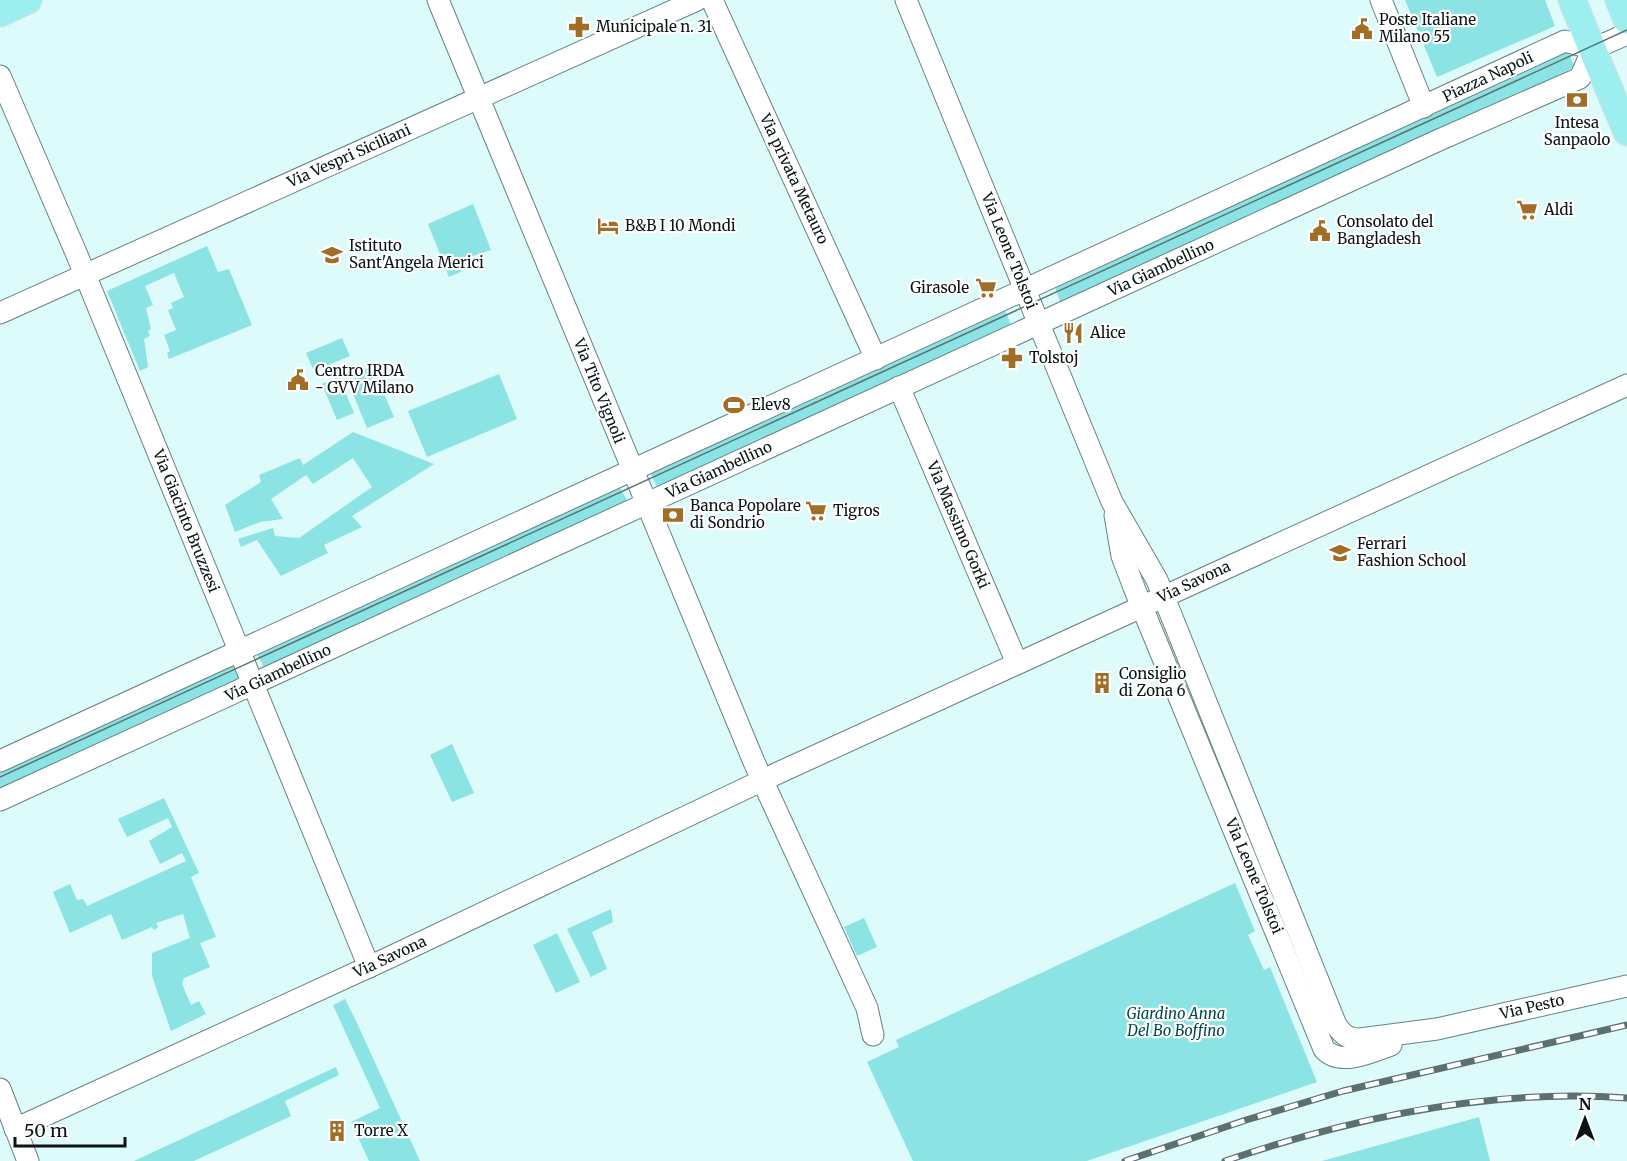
<svg xmlns="http://www.w3.org/2000/svg" width="1627" height="1161" font-family="Merriweather,serif">
  <style>
    .green { fill: #8ce3e3 }
    .lines { fill: none; stroke-linecap: round; stroke-linejoin: round }
    .minor-casing { stroke: #668282; stroke-width: 23 }
    .major-casing { stroke: #dddede; stroke-width: 29 }
    .minor { stroke: #fff; stroke-width: 21 }
    .major { stroke: #9defef; stroke-width: 27 }
    .tram { stroke: #5d7070; stroke-width: 1.5 }
    .rail-casing { stroke: #5d7070; stroke-width: 7 }
    .rail { stroke: #fff; stroke-width: 4.5; stroke-dasharray: 14; stroke-linecap: butt }
    .labels { text-anchor: middle; stroke-width: 4.5; stroke-linejoin: round; paint-order: stroke }
    .poi-label { font-size: 15px; fill: #091414; stroke: #fff; text-anchor: start }
    .street-label { font-size: 15px; fill: #091414; stroke: #fff }
    .park-label { font-size: 15px; font-style: italic; fill: #004849; stroke: #fff }
  </style>
  <rect width="100%" height="100%" fill="#dcfbfa"/>
  <g class="green">
    <polygon points="1405,0 1545,0 1555,26 1437,77"/>
    <polygon points="1567,49 1575,67 1062,307 1054,285"/>
    <polygon points="473,204 491,250 470,257 474,266 449,277 428,224"/>
    <polygon points="207,246 218,272 229,269 252,325 169,359 167,353 170,351 164,335 176,330 168,310 173,308 171,303 184,297 174,273 145,286 153,305 146,308 151,329 148,331 150,336 144,339 148,367 140,371 107,291"/>
    <polygon points="1004,308 1013,329 658,489 649,470"/>
    <polygon points="342,338 350,356 314,371 306,353"/>
    <polygon points="372,366 394,417 367,428 346,377"/>
    <polygon points="499,374 517,419 427,457 408,411"/>
    <polygon points="339,377 354,413 337,420 322,384"/>
    <polygon points="353,432 434,464 352,516 362,527 324,545 328,553 281,576 257,540 241,547 238,539 273,528 275,536 299,538 372,487 353,458 313,484 306,475 271,499 283,519 260,522 235,532 225,505 261,482 259,475 300,458 303,465"/>
    <polygon points="618,484 628,502 267,673 254,648"/>
    <polygon points="231,659 241,684 0,792 0,765"/>
    <polygon points="452,744 474,793 452,802 430,755"/>
    <polygon points="164,798 199,873 191,877 216,937 200,943 210,967 184,978 182,984 191,1005 199,1001 206,1014 171,1031 152,976 152,953 190,938 183,914 156,923 158,927 154,930 152,927 122,940 111,914 70,933 53,892 70,884 77,900 83,899 87,906 186,861 182,853 160,864 149,841 172,827 168,818 127,837 118,819"/>
    <polygon points="1235,883 1255,931 1248,935 1264,970 1270,967 1317,1082 1087,1161 913,1161 867,1062 899,1047 896,1040"/>
    <polygon points="611,909 613,922 592,932 607,969 591,977 567,929"/>
    <polygon points="864,918 877,947 857,956 844,927"/>
    <polygon points="557,933 580,982 556,993 533,945"/>
    <polygon points="345,999 356,1021 420,1161 369,1161 351,1122 380,1108 333,1005"/>
    <polygon points="336,1067 339,1075 285,1101 291,1116 194,1161 134,1161"/>
    <polygon points="1479,1117 1490,1161 1322,1161"/>
  </g>
  <g class="lines">
    <defs>
      <g id="minor">
        <polyline points="438,0 754,762 867,1008 873,1035"/>
        <polyline points="712,0 876,359"/>
        <path d="M 906,0 L 1112,502 L 1157,580 L 1336,1025 C 1343,1035 1348,1039 1360,1039 L 1437,1029 L 1627,986"/>
        <polyline points="1381,0 1424,107"/>
        <polyline points="0,76 77,255 369,967"/>
        <polyline points="0,313 697,0"/>
        <polyline points="899,387 1017,663"/>
        <path d="M 1115,515 L 1122,556 L 1135,590 L 1324,1049 C 1340,1067 1372,1052 1391,1045"/>
        <polyline points="0,761 1565,41 1593,49 1627,34"/>
        <polyline points="0,800 1439,140 1580,78 1593,49"/>
        <polyline points="0,1089 28,1161"/>
        <polyline points="15,1129 384,960 778,773 1627,385"/>
      </g>
      <g id="major">
        <polyline points="1572,0 1627,132"/>
        <polyline points="1619,0 1627,20"/>
        <polyline points="0,13 28,0"/>
      </g>
    </defs>
    <use href="#minor" class="minor-casing"/>
    <use href="#major" class="major-casing"/>
    <use href="#minor" class="minor"/>
    <use href="#major" class="major"/>
    <polyline class="tram" points="0,777 1627,30"/>
    <defs>
      <g id="rail">
        <polyline points="1125,1161 1246,1120 1343,1091 1627,1025"/>
        <path d="M 1225,1161 C 1354,1117 1491,1088 1627,1098"/>
      </g>
    </defs>
    <use href="#rail" class="rail-casing"/>
    <use href="#rail" class="rail"/>
  </g>
  <defs>
    <symbol id="pharmacy-bare" viewBox="-9 -9 18 18"><path d="M-2-6h4v4h4v4h-4v4h-4v-4h-4v-4h4Z" fill="#a26d26" stroke="#fff" stroke-width="2.5" paint-order="stroke"/></symbol>
    <symbol id="civic-bare" viewBox="-9 -9 18 18"><path d="M-.6-6.5H3V-4.5H.6V-3L4-1V1h2V6H-6V1h2V-1L-.6-3ZM-1.2 2.5V6h2.4V2.5Z" fill="#a26d26" stroke="#fff" stroke-width="2.5" paint-order="stroke"/></symbol>
    <symbol id="bank-bare" viewBox="-9 -9 18 18"><path d="M-6-4H6V4H-6ZM0-2.3a2.3 2.3 0 1 0 0 4.6a2.3 2.3 0 1 0 0-4.6Z" fill="#a26d26" stroke="#fff" stroke-width="2.5" paint-order="stroke"/></symbol>
    <symbol id="supermarket-bare" viewBox="-9 -9 18 18"><path d="M-6-5.5h2.5l.6 2H6L4.5 2H-2.5L-4.4-4H-6ZM-1.5 3.2a1.3 1.3 0 1 0 .1 0ZM3 3.2a1.3 1.3 0 1 0 .1 0Z" fill="#a26d26" stroke="#fff" stroke-width="2.5" paint-order="stroke"/></symbol>
    <symbol id="hotel-bare" viewBox="-9 -9 18 18"><path d="M-6-4.5h1.5V1H6V5H4.5V3h-9V5H-6ZM-4 0a1.8 1.8 0 1 1 3.6 0ZM.5 0V-2.5h3Q6-2.5 6 0Z" fill="#a26d26" stroke="#fff" stroke-width="2.5" paint-order="stroke"/></symbol>
    <symbol id="school-bare" viewBox="-9 -9 18 18"><path d="M0-5L7-2L0 1L-7-2ZM-4 1L0 2.5L4 1V4Q0 6-4 4Z" fill="#a26d26" stroke="#fff" stroke-width="2.5" paint-order="stroke"/></symbol>
    <symbol id="restaurant-bare" viewBox="-9 -9 18 18"><path d="M-5-6h1v4h1v-4h1v4h1v-4h1v5L-1.5 .5V6h-2V.5L-5-1ZM5-6V6H3V1.5H1.5Q1.5-4 5-6Z" fill="#a26d26" stroke="#fff" stroke-width="2.5" paint-order="stroke"/></symbol>
    <symbol id="stadium-bare" viewBox="-9 -9 18 18"><path d="M0-5a6.5 5 0 1 0 0 10a6.5 5 0 1 0 0-10ZM-3.5-1.8h7v3.6h-7Z" fill="#a26d26" stroke="#fff" stroke-width="2.5" paint-order="stroke"/></symbol>
    <symbol id="building-bare" viewBox="-9 -9 18 18"><path d="M-4-6H4V6H1V3H-1V6H-4ZM-2.5-4.3h1.7v1.8h-1.7ZM.8-4.3h1.7v1.8H.8ZM-2.5-1h1.7V.8h-1.7ZM.8-1h1.7V.8H.8Z" fill="#a26d26" stroke="#fff" stroke-width="2.5" paint-order="stroke"/></symbol>
  </defs>
  <g fill-rule="evenodd">
    <use href="#pharmacy-bare" x="564" y="12" width="30" height="30"/>
    <use href="#civic-bare" x="1347" y="14" width="30" height="30"/>
    <use href="#bank-bare" x="1562" y="85" width="30" height="30"/>
    <use href="#supermarket-bare" x="1512" y="195" width="30" height="30"/>
    <use href="#hotel-bare" x="593" y="211" width="30" height="30"/>
    <use href="#civic-bare" x="1305" y="216" width="30" height="30"/>
    <use href="#school-bare" x="317" y="240" width="30" height="30"/>
    <use href="#supermarket-bare" x="971" y="273" width="30" height="30"/>
    <use href="#restaurant-bare" x="1058" y="318" width="30" height="30"/>
    <use href="#pharmacy-bare" x="997" y="343" width="30" height="30"/>
    <use href="#civic-bare" x="283" y="365" width="30" height="30"/>
    <use href="#stadium-bare" x="719" y="390" width="30" height="30"/>
    <use href="#supermarket-bare" x="801" y="496" width="30" height="30"/>
    <use href="#bank-bare" x="658" y="500" width="30" height="30"/>
    <use href="#school-bare" x="1325" y="538" width="30" height="30"/>
    <use href="#building-bare" x="1087" y="668" width="30" height="30"/>
    <use href="#building-bare" x="322" y="1116" width="30" height="30"/>
  </g>
  <g class="labels">
    <g class="poi-label">
      <text x="1379" y="25">Poste Italiane<tspan x="1379" dy="17">Milano 55</tspan></text>
      <text x="596" y="32">Municipale n. 31</text>
      <text x="1577" y="128" text-anchor="middle">Intesa<tspan x="1577" dy="17">Sanpaolo</tspan></text>
      <text x="1544" y="215">Aldi</text>
      <text x="1337" y="227">Consolato del<tspan x="1337" dy="17">Bangladesh</tspan></text>
      <text x="625" y="231">B&amp;B I 10 Mondi</text>
      <text x="349" y="251">Istituto<tspan x="349" dy="17">Sant'Angela Merici</tspan></text>
      <text x="969" y="293" text-anchor="end">Girasole</text>
      <text x="1090" y="338">Alice</text>
      <text x="1029" y="363">Tolstoj</text>
      <text x="315" y="376">Centro IRDA<tspan x="315" dy="17">- GVV Milano</tspan></text>
      <text x="751" y="410">Elev8</text>
      <text x="690" y="511">Banca Popolare<tspan x="690" dy="17">di Sondrio</tspan></text>
      <text x="833" y="516">Tigros</text>
      <text x="1357" y="549">Ferrari<tspan x="1357" dy="17">Fashion School</tspan></text>
      <text x="1119" y="679">Consiglio<tspan x="1119" dy="17">di Zona 6</tspan></text>
      <text x="354" y="1136">Torre X</text>
    </g>
    <g class="street-label">
      <text transform="translate(1488 77) rotate(-25)" y="5">Piazza Napoli</text>
      <text transform="translate(349 156) rotate(-24)" y="5">Via Vespri Siciliani</text>
      <text transform="translate(794 179) rotate(65)" y="5">Via privata Metauro</text>
      <text transform="translate(1009 251) rotate(68)" y="5">Via Leone Tolstoi</text>
      <text transform="translate(1161 268) rotate(-25)" y="5">Via Giambellino</text>
      <text transform="translate(599 391) rotate(68)" y="5">Via Tito Vignoli</text>
      <text transform="translate(719 470) rotate(-25)" y="5">Via Giambellino</text>
      <text transform="translate(186 521) rotate(68)" y="5">Via Giacinto Bruzzesi</text>
      <text transform="translate(958 525) rotate(67)" y="5">Via Massimo Gorki</text>
      <text transform="translate(1194 582) rotate(-25)" y="5">Via Savona</text>
      <text transform="translate(278 673) rotate(-25)" y="5">Via Giambellino</text>
      <text transform="translate(1254 876) rotate(67)" y="5">Via Leone Tolstoi</text>
      <text transform="translate(390 957) rotate(-25)" y="5">Via Savona</text>
      <text transform="translate(1532 1007) rotate(-13)" y="5">Via Pesto</text>
    </g>
    <g class="park-label">
      <text x="1176" y="1019">Giardino Anna<tspan x="1176" dy="17">Del Bo Boffino</tspan></text>
    </g>
  </g>
  <g transform="translate(1585 1119)" stroke="#ffffff" stroke-width="4.5" paint-order="stroke">
  <path d="M0-4.5L10 22L0 15L-10 22Z" fill="#091414"/>
  <text y="-9" font-size="16" font-weight="bold" text-anchor="middle" fill="#091414">N</text>
  </g>
  <path d="M15 1137v9h110v-9" fill="none" stroke="#091414" stroke-width="3"/>
  <text x="24" y="1137" font-size="18" fill="#091414" stroke="#ffffff" stroke-width="4.5" paint-order="stroke">50 m</text>
</svg>
